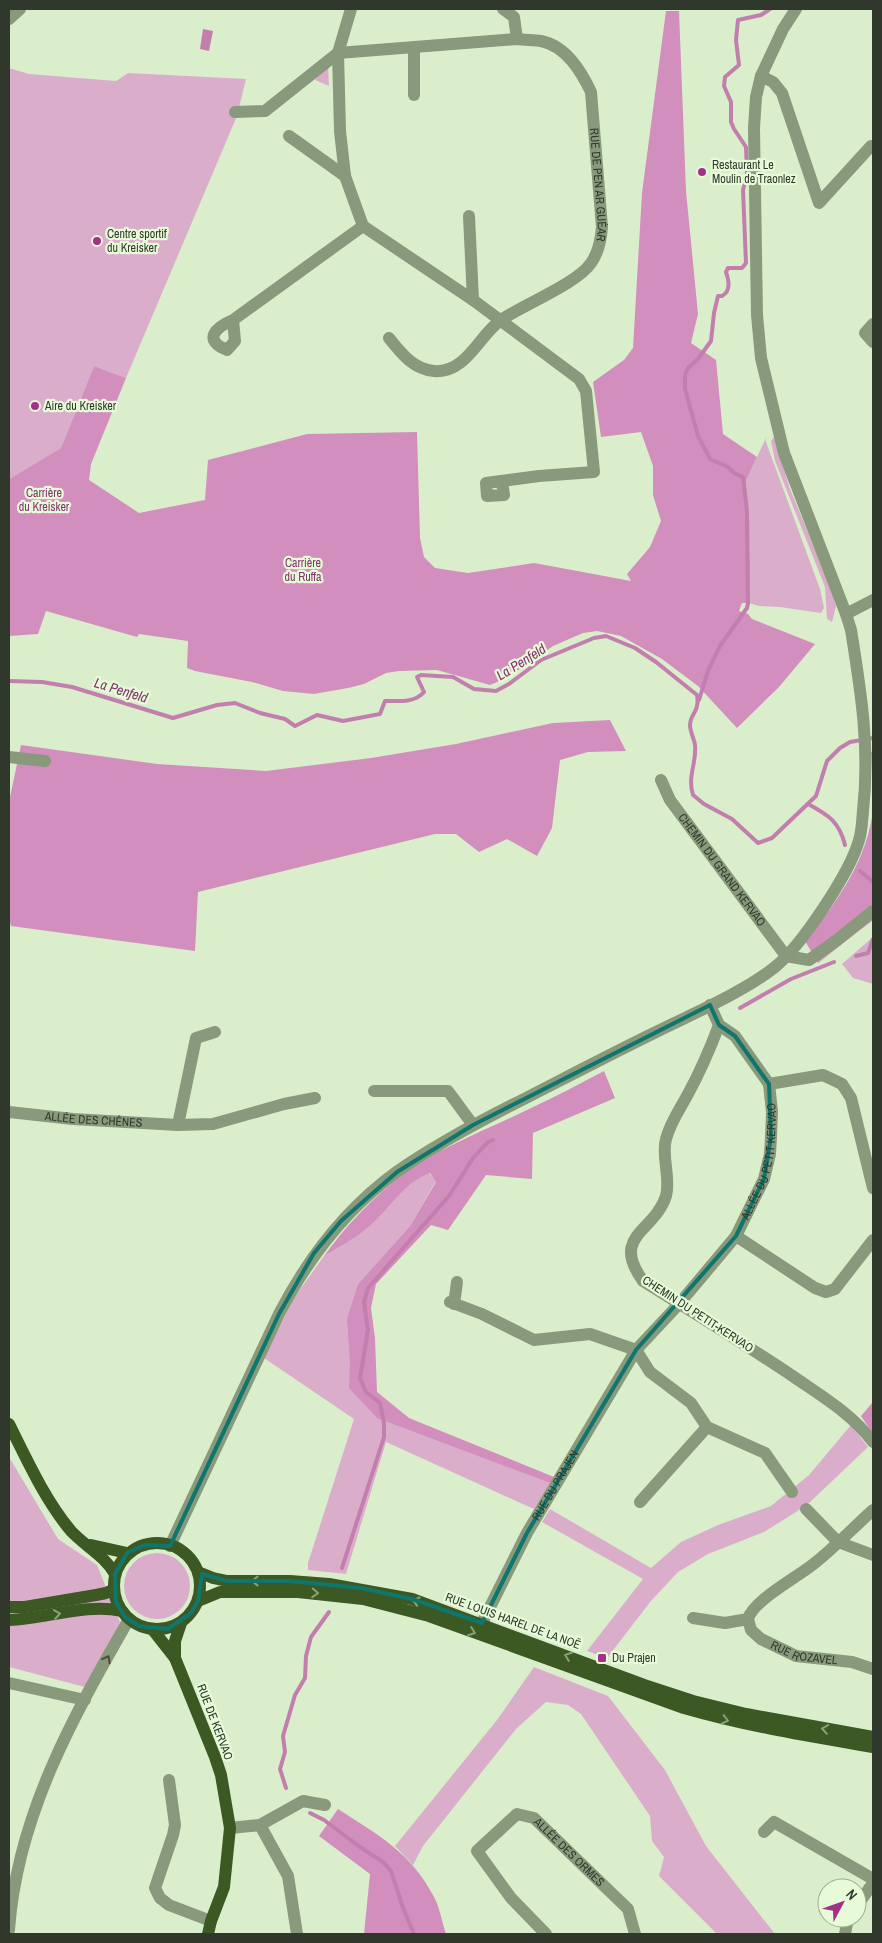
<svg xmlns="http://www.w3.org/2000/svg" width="882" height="1943" font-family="'Archivo Narrow',sans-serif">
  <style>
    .green { fill: #daaecb }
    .forest { fill: #d28ebd }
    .water { fill: #c27fad }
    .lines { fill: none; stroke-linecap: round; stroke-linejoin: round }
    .stream { stroke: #c27fad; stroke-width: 4 }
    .minor { stroke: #88997c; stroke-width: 12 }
    .major { stroke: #3c5823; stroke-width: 12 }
    .oneway { stroke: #89a175 }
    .oneway2 { stroke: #46503f }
    .marked { fill: none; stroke: #0f766e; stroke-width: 4; stroke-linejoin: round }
    .poi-dot { fill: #a53089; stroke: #e7fbd9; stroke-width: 2 }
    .labels { text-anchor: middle; stroke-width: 4.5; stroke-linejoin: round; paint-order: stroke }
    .poi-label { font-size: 12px; fill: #30382b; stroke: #e7fbd9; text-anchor: start }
    .street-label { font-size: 12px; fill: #30382b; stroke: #e7fbd9 }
    .park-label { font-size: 12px; fill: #83336e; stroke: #e7fbd9 }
    .water-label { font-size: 14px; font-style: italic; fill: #83336e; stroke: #e7fbd9 }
  </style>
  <rect width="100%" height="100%" fill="#daeecc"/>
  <g class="green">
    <polygon points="328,64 329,86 315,80"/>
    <polygon points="9,68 29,74 116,81 128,73 246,79 237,116 126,378 94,366 61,448 9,479"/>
    <polygon points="774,437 790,489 831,588 836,606 832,622 827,619 825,587 775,461 771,441"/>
    <polygon points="766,438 766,442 820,589 824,608 821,613 780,607 759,606 749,603 750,565 746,481"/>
    <polygon points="873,937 873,984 853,978 842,964"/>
    <polygon points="429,1173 436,1181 410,1226 358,1284 349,1388 444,1442 550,1483 534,1509 386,1442 346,1574 308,1570 308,1563 354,1419 264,1358 294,1298 324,1256 366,1229 402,1191 418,1178"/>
    <polygon points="851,1425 868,1447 809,1503 796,1512 764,1532 708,1554 678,1572 651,1601 607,1658 587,1651 643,1579 542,1522 550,1509 651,1568 681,1542 718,1525 771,1506 809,1475"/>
    <polygon points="9,1457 58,1539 97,1565 120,1622 85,1687 9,1667"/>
    <circle cx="157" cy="1586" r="33"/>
    <polygon points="534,1667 608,1696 665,1770 706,1846 775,1934 717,1934 659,1876 664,1857 652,1841 650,1816 581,1714 568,1705 546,1702 516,1729 423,1846 413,1865 395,1846 497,1720"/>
  </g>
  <g class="forest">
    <polygon points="666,11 679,11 686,191 698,314 691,343 716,360 723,434 757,457 746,481 750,565 749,603 742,603 739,611 748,614 752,619 815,644 779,687 737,728 698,686 662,659 621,636 597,631 583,633 553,646 507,678 490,685 437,670 399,671 386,673 364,684 348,688 314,694 283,691 252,682 195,671 187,668 188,641 139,634 137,637 46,611 38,634 9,636 9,479 61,448 94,366 126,378 91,464 89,480 139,513 205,500 208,460 307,434 417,432 420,538 424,557 435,568 468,573 534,563 631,581 627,574 650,547 661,521 653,495 653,466 641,432 601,437 593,382 624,360 633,348 642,193"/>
    <polygon points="610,720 626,751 588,752 560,760 552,828 537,856 507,839 479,852 456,834 435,834 198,892 195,951 11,926 9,919 9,802 21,745 157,764 266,771 371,758 456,744 553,723"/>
    <path d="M 873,751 L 873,920 L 818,963 L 805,941 C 835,905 864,865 872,817 C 875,799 872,771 871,752 Z"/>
    <path d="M 604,1071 L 615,1098 L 533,1133 L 532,1179 L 486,1175 L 448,1230 L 431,1225 L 376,1284 L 371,1308 L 375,1338 L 377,1392 L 409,1418 L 554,1477 L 550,1483 L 377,1418 L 349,1388 L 350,1362 L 347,1319 L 358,1284 L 410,1226 L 436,1182 L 430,1173 C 401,1184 389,1211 366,1229 C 354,1239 338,1247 324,1256 C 346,1226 371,1199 401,1176 C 439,1147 486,1130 529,1109 C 555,1097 579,1084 604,1071 Z"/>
    <polygon points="873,1402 873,1434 861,1416"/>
    <path d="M 338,1809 C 378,1835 411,1852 434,1897 C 440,1908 442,1922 446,1934 L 364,1934 L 370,1874 L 319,1836 Z"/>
  </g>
  <polygon class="water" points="203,29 213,31 209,51 200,49"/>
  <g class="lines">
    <g class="stream">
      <path d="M 9,681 L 42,682 L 72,687 L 173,718 L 217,705 L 235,703 L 260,713 L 285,719 L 295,726 L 317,715 L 343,721 L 380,714 L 385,701 C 398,701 415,703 424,692 L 417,677 L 421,675 L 453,677 L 474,689 L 496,691 L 509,684 L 541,660 L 594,638 L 606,636 L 635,648 L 656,662 L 697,695 C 700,712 690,714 690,725 C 690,732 694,738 695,745 C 697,763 687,776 693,795 L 704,804 L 732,819 L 758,843 L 772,838 L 816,796 L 827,761 L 840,748 L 850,742 L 873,738"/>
      <path d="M 699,700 L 708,671 L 720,646 L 747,608 L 748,603 L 747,511 L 743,477 L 734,473 L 728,467 L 710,459 L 698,436 L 685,389 L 685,375 L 688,368 L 698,359 L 711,341 L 714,313 L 718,296 L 722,296 C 731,291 729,281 726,272 L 728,268 L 742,268 L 746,263 L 743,190 L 747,175 L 746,147 L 734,129 L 731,122 L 731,102 L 724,86 L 725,77 L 739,65 L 736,40 L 738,20 L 761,15 L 770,9"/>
      <path d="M 808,804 C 828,815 839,821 845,845"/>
      <polyline points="860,871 873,882"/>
      <polyline points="856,956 868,953 873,939"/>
      <polyline points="740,1008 791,979 834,962"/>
      <polyline points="342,1568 384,1437 384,1423 380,1403 366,1392 360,1378 368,1330 364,1302 368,1288 449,1196 473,1158 488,1142 493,1140"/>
      <polyline points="286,1788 280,1769 285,1752 283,1736 295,1695 305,1678 306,1656 311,1637 329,1612"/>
      <polyline points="310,1813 324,1820 360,1847 383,1862 391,1871 403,1908 414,1934"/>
    </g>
    <g class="minor">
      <polyline points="351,9 338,53 340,131 345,176 363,226 473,300 579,379 586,391 594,472 539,476 486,483 487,496 504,495 502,481"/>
      <polyline points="503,9 514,17 517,39"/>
      <polyline points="9,19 20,9"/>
      <polyline points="761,76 773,82 782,93 819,203 871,146"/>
      <polyline points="414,95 414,48"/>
      <path id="s1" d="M 235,112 L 265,111 L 338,53 L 517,39 C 525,40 533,40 541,41 C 566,46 581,71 591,92 L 602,227 C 601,240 599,252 591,263 C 578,283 523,305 501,320 C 479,335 466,374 434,371 C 413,369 401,353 389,338"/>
      <polyline points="289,136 345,176"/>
      <polyline points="469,216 473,300"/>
      <path d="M 233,320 L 235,341 L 227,350 C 202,340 216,327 233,320 L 363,226"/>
      <polyline points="873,324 865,333 873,342"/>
      <polyline points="846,614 873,600"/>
      <polyline points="9,757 45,761"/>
      <path id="s2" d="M 661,780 L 670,800 L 786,956"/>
      <polyline points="786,956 809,960 837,940 873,911"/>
      <path d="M 710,1005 L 719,1025 C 710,1049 700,1072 688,1094 C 680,1109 670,1123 666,1139 C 661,1156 671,1178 666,1196 C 654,1233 610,1235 643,1281 C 694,1313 745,1344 794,1377 C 823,1397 852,1414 873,1442"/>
      <polyline points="769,1084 823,1075 842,1084 851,1098 873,1188"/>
      <polyline points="374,1091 448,1091 473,1125"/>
      <path id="s3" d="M 9,1112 L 73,1119 L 178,1125 L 213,1124 L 284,1104 L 315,1098"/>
      <polyline points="178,1125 196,1038 215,1032"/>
      <polyline points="736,1236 815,1288 826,1292 835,1289 873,1240"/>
      <polyline points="450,1302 482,1314 534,1340 590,1334 636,1350 650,1372 691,1403 707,1427 765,1453 792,1492"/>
      <polyline points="454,1304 457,1282"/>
      <polyline points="640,1502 707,1427"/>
      <polyline points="806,1509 838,1542 873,1555"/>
      <path d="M 170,1546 L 279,1314 C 308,1258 345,1209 398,1171 C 438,1143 482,1120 526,1098 C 569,1076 611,1054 654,1033 C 692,1014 742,993 775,967 C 801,946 850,873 859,840 C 862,831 862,820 863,811 C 870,748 861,692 851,630 L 846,614 L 784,453 L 761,358 L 757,315 L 754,128 L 756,97 L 761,76 L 783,29 L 796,9"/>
      <path d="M 693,1618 L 725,1623 L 748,1619 C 753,1600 800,1576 816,1562 C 836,1546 854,1527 873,1510"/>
      <path id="s4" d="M 748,1619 L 751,1630 L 761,1639 L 796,1656 L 852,1662 L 873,1669"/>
      <path id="s5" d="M 482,1623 L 527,1533 L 636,1350 L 679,1304 L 736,1236 L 764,1179 L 770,1154 L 771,1137 L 772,1112 L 769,1084 L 735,1036 L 719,1025"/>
      <polyline points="9,1683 85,1700"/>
      <polyline points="169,1780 175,1825 173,1835 155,1888 160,1898 169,1905 211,1921"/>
      <polyline points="260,1825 288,1876 297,1934"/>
      <polyline points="230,1828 260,1825 303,1801 325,1805"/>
      <polyline points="764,1832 774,1822 873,1879"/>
      <polyline points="857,1906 873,1883"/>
      <path d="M 9,1930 C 17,1816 73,1717 129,1619"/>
      <path id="s6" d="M 546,1934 L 511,1898 L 477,1851 L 517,1814 L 534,1818 L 628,1909 L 635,1934"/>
      <polyline points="845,1934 848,1918"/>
    </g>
    <g class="major">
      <path d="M 9,1424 C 27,1460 45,1500 71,1531 C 86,1547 104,1555 115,1574"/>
      <circle cx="157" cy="1586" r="43"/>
      <polyline points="91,1545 127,1553"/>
      <polyline points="198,1572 213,1578 227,1581 290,1581 329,1584 412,1599 644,1685 693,1701 746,1714 873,1737"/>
      <path d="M 198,1601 L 220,1592 L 298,1592 L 363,1599 L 429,1616 L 684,1708 C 746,1726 809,1736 873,1747"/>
      <polyline points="9,1607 25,1607 96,1595 106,1593 114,1589"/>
      <path d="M 9,1620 C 46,1619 85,1603 122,1611"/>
      <polyline points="153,1630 175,1658 215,1757 221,1775 230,1828 224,1887 211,1921 208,1934"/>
      <polyline points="175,1658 175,1641 181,1623"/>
    </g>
  </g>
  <defs><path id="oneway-chevron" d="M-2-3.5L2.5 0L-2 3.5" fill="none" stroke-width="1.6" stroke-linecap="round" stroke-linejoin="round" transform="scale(1.25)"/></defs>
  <g class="oneway">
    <use href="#oneway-chevron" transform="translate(255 1581) rotate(180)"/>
    <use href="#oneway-chevron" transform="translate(315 1593) rotate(4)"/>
    <use href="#oneway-chevron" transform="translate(416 1601) rotate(-163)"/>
    <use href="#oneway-chevron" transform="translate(57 1614) rotate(-9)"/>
    <use href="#oneway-chevron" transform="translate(472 1632) rotate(20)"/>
    <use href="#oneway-chevron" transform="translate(568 1656) rotate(-159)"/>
    <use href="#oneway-chevron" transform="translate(725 1720) rotate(14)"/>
    <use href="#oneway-chevron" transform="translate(825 1729) rotate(-171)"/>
  </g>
  <use class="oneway2" href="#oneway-chevron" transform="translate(107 1659) rotate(-61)"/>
  <path class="marked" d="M 710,1005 L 719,1025 L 735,1036 L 769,1084 L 771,1137 L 764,1179 L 736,1236 L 636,1350 L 527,1533 L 482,1623 L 412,1599 L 361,1588 L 290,1581 L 227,1581 L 202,1574 L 198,1601 L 191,1613 L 168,1629 L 139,1626 L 125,1617 L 116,1602 L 115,1574 L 127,1553 L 145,1545 L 170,1546 L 279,1314 L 314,1253 L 341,1221 L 397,1172 L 473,1125 Z"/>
  <g class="poi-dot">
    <circle cx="702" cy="172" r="5"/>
    <circle cx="97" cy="241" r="5"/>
    <circle cx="35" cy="406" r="5"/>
    <rect x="597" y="1653" width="10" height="10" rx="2.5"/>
  </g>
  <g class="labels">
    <g class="poi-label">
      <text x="712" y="169">Restaurant Le<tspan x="712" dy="14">Moulin de Traonlez</tspan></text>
      <text x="107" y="238">Centre sportif<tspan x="107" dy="14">du Kreisker</tspan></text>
      <text x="45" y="410">Aire du Kreisker</text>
      <text x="612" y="1662">Du Prajen</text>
    </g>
    <g class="street-label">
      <text dy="4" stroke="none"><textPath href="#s1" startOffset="494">RUE DE PEN AR GUÉAR</textPath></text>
      <text dy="4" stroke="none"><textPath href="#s2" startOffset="109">CHEMIN DU GRAND KERVAO</textPath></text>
      <text dy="4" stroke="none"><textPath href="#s3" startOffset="85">ALLÉE DES CHÊNES</textPath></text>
      <text dy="4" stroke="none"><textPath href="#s5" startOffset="545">ALLÉE DU PETIT KERVAO</textPath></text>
      <text transform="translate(698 1314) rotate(33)" y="4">CHEMIN DU PETIT-KERVAO</text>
      <text dy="4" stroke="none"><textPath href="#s5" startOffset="156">RUE DU PRAJEN</textPath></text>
      <text transform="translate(513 1621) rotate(20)" y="4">RUE LOUIS HAREL DE LA NOË</text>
      <text dy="4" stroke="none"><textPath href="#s4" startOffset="71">RUE ROZAVEL</textPath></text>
      <text transform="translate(215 1722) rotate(69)" y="4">RUE DE KERVAO</text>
      <text dy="4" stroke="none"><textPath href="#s6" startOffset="229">ALLÉE DES ORMES</textPath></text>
    </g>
    <g class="park-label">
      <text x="44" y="497">Carrière<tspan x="44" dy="14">du Kreisker</tspan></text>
      <text x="303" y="567">Carrière<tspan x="303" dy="14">du Ruffa</tspan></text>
    </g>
    <g class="water-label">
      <text transform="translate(521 662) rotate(-32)" y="5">La Penfeld</text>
      <text transform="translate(121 690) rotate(17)" y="5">La Penfeld</text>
    </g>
  </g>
  <rect width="882" height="1943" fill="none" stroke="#30382b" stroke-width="20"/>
  <g transform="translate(842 1903) rotate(49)"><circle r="24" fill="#e7fbd9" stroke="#9ead93"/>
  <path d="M0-4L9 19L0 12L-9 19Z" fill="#a53089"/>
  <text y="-8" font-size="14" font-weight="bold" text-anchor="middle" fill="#30382b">N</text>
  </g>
</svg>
